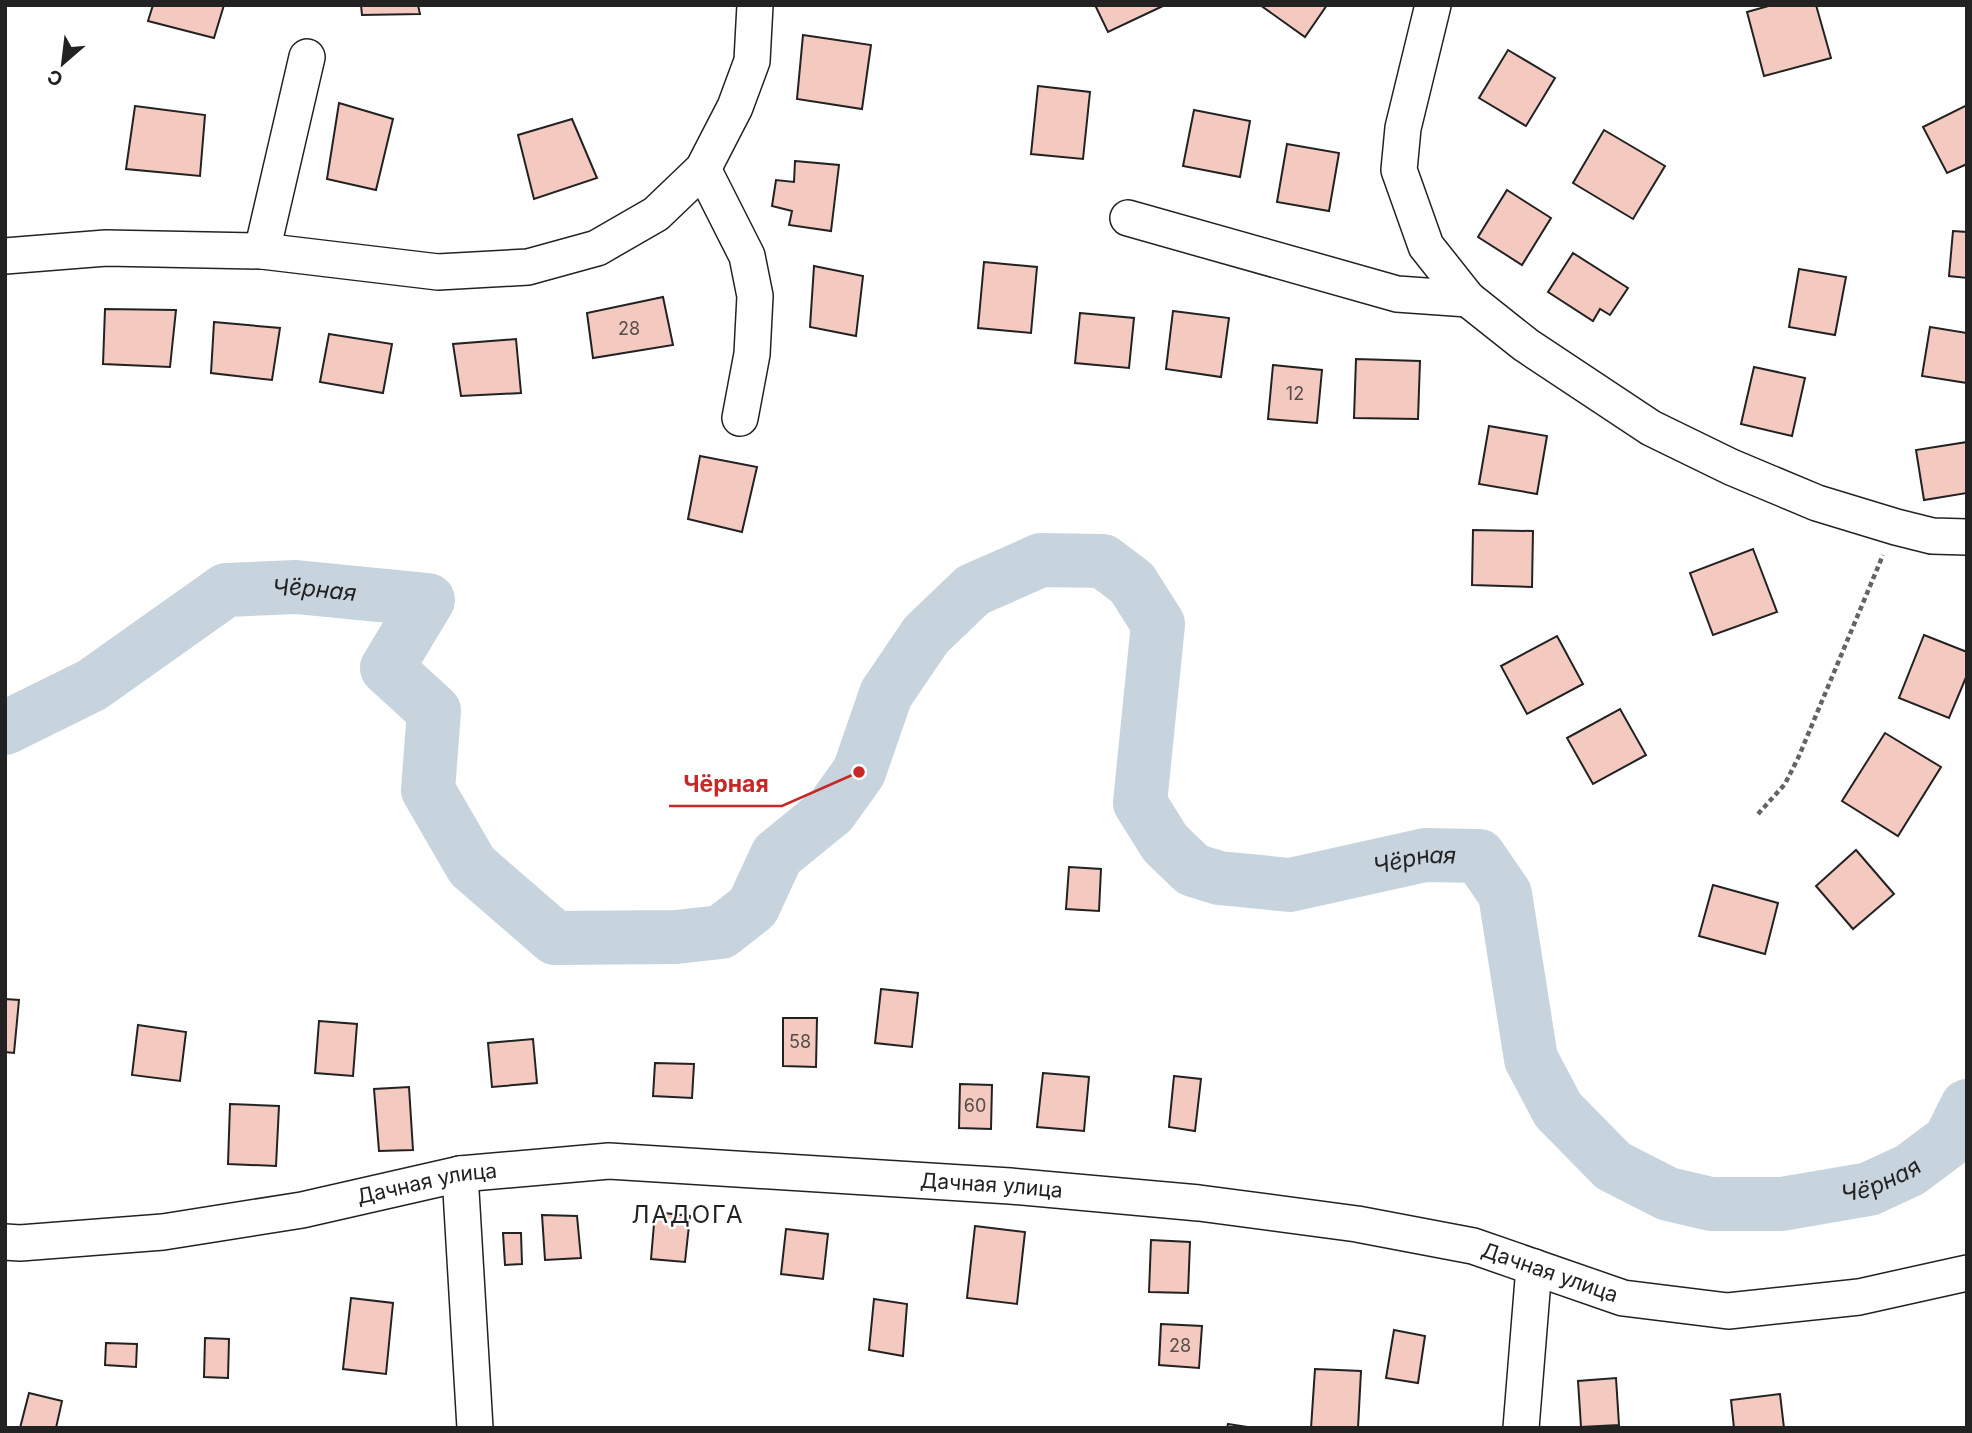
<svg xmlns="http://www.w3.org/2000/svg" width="1972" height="1433" font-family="Inter,sans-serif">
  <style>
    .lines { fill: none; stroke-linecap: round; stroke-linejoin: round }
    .river { stroke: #c7d3dd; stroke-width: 54 }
    .building { fill: #f3c9c0; stroke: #222; stroke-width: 2 }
    .minor-casing { stroke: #222; stroke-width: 38 }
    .path { stroke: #646464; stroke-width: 4.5; stroke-dasharray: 5 3.5; stroke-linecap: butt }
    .minor { stroke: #fff; stroke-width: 35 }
    .labels { text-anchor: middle; stroke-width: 5; stroke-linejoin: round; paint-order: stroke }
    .number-label { font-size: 18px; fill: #564c4a }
    .street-label { font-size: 21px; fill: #222; stroke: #fff }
    .water-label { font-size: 23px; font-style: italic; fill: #222; stroke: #fff }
    .quarter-label { font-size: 24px; letter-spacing: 2px; fill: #222; stroke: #fff }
    .leader { fill: none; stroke: #c62828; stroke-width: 2.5 }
    .callout-dot { fill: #c62828; stroke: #fff; stroke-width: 2.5 }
    .callout-label { font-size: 23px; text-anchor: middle; font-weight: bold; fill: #c62828; stroke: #fff; stroke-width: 5; stroke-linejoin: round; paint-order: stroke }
  </style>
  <rect width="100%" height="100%" fill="#fff"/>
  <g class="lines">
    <path class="river" id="s1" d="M 5,728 L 92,685 L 226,590 L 296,587 L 428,600 L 387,668 L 434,711 L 428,790 L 472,866 L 555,938 L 676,937 L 721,932 L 753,907 L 777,855 L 831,811 L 859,772 L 886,694 L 926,635 L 973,590 L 1041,560 L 1103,561 L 1132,583 L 1158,624 L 1140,803 L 1165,843 L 1193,870 L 1219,878 L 1290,885 L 1425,855 L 1479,856 L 1505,894 L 1531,1059 L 1558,1110 L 1613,1166 L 1668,1194 L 1711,1204 L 1782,1204 L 1869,1189 L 1910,1170 L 1950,1140 L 1967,1106"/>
  </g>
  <g class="building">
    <polygon points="153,5 224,5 214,38 148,21"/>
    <polygon points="361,5 418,5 420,14 362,15"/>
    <polygon points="1095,5 1165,5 1108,32"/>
    <polygon points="1260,5 1327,5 1305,37"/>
    <polygon points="1772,5 1816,5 1831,58 1764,76 1747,12"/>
    <polygon points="803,35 871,45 862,109 797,99"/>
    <polygon points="1508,50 1555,78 1526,126 1479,98"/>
    <polygon points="1038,86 1090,92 1083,159 1031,154"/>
    <polygon points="339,103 393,119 376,190 327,179"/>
    <polygon points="1967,105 1967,164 1947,173 1923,127"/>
    <polygon points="135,106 205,115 200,176 126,169"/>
    <polygon points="1194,110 1250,121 1240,177 1183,166"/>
    <polygon points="572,119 597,178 534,199 518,135"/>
    <polygon points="1604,130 1665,166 1633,219 1573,183"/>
    <polygon points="1287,144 1339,153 1329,211 1277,202"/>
    <polygon points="795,161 839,165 831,231 789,225 792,211 772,206 776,180 794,182"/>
    <polygon points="1507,190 1551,218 1522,265 1478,237"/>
    <polygon points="1953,231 1967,232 1967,278 1949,276"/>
    <polygon points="1573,253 1628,288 1610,315 1600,309 1593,321 1548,292"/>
    <polygon points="984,262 1037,267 1031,333 978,328"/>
    <polygon points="814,266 863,276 856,336 810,327"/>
    <polygon points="1799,269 1846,277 1835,335 1789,327"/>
    <polygon points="663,297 673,345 593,358 587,313"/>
    <polygon points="105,309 176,310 170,367 103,364"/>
    <polygon points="1173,311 1229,318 1221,377 1166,369"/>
    <polygon points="1080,313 1134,318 1129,368 1075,363"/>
    <polygon points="214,322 280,328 272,380 211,373"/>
    <polygon points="1930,327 1967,333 1967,383 1922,376"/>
    <polygon points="329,334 392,344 383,393 320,382"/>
    <polygon points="516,339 521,393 461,396 453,344"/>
    <polygon points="1356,359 1420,361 1418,419 1354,418"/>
    <polygon points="1273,365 1322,370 1317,423 1268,419"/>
    <polygon points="1754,367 1805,378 1792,436 1741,424"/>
    <polygon points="1489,426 1547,436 1537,494 1479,484"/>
    <polygon points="1967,442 1967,493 1924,500 1916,450"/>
    <polygon points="700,456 757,467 742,532 688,519"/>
    <polygon points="1473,530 1533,531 1532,587 1472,585"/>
    <polygon points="1753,549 1777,612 1713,635 1690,573"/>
    <polygon points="1924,635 1967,652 1967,675 1949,718 1899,698"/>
    <polygon points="1557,636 1583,684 1527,714 1501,666"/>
    <polygon points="1620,709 1646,755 1593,784 1567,738"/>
    <polygon points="1885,733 1941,767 1898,836 1842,801"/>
    <polygon points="1856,850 1894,894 1853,929 1816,886"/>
    <polygon points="1069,867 1101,869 1099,911 1066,909"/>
    <polygon points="1713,885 1778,903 1765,954 1699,936"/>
    <polygon points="881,989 918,993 912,1047 875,1043"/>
    <polygon points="5,999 19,1000 14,1053 5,1052"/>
    <polygon points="783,1018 817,1018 816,1067 783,1066"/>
    <polygon points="319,1021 357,1024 353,1076 315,1073"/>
    <polygon points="138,1025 186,1032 180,1081 132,1075"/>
    <polygon points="533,1039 537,1083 492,1087 488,1043"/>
    <polygon points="655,1063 694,1064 692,1098 653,1096"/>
    <polygon points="1043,1073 1089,1077 1084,1131 1037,1127"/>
    <polygon points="1174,1076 1201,1079 1195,1131 1169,1127"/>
    <polygon points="960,1084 992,1085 991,1129 959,1128"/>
    <polygon points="409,1087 413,1150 379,1151 374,1089"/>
    <polygon points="230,1104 279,1106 276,1166 228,1164"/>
    <polygon points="655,1212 690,1216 685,1262 651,1259"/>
    <polygon points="542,1215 577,1216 581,1258 545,1260"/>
    <polygon points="975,1226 1025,1232 1017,1304 967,1298"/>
    <polygon points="786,1229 828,1234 823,1279 781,1274"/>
    <polygon points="503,1233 521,1233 522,1264 505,1265"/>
    <polygon points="1151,1240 1190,1242 1188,1293 1149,1292"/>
    <polygon points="351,1298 393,1303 386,1374 343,1369"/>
    <polygon points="874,1299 907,1304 903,1356 869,1350"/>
    <polygon points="1161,1324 1202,1326 1199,1368 1159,1365"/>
    <polygon points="1394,1330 1425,1336 1418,1383 1386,1378"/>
    <polygon points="205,1338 229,1339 228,1378 204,1377"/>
    <polygon points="106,1343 137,1344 136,1367 105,1365"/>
    <polygon points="1315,1369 1361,1371 1358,1428 1311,1428"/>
    <polygon points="1616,1378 1619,1425 1581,1427 1578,1381"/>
    <polygon points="29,1393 62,1401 56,1428 20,1428"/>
    <polygon points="1780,1394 1784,1428 1734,1428 1731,1400"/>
    <polygon points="1228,1424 1254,1428 1227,1428"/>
  </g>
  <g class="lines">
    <defs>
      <g id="minor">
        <polyline points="1433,5 1403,128 1399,170 1426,246 1468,299 1526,345 1651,428 1731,467 1817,503 1896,527 1932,536 1967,537"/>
        <polyline points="703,169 747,256 755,296 752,354 740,418"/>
        <polyline points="1128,218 1397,294 1468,299"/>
        <polyline points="262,251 307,57"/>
        <polyline points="5,256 106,248 262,251 438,272 528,267 597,248 656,214 703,169 735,107 752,61 755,5"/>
        <polyline points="460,1174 475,1428"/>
        <path id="s2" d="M 5,1242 L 20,1243 L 163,1232 L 302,1210 L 460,1174 L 609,1161 L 1010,1186 L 1199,1203 L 1357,1224 L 1473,1246 L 1623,1298 L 1728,1311 L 1859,1297 L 1967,1273"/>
        <polyline points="1521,1428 1534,1267"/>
      </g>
    </defs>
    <use href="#minor" class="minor-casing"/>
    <polyline class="path" points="1758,814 1785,784 1799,756 1883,555"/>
    <use href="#minor" class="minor"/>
  </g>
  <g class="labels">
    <g class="number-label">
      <text x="629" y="335">28</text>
      <text x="1295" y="400">12</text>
      <text x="800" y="1048">58</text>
      <text x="975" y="1112">60</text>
      <text x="1180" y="1352">28</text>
    </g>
    <g class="street-label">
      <text dy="7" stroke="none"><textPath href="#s2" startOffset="427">Дачная улица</textPath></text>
      <text dy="7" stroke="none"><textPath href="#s2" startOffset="994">Дачная улица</textPath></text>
      <text dy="7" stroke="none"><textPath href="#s2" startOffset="1561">Дачная улица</textPath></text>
    </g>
    <g class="water-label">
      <text dy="8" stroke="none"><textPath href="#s1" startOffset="350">Чёрная</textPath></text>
      <text dy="8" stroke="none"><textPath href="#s1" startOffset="2198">Чёрная</textPath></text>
      <text dy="8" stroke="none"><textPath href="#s1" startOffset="2891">Чёрная</textPath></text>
    </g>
    <g class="quarter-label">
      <text x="688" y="1223">ЛАДОГА</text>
    </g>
  </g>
  <path class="leader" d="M859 772L782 806H669"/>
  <circle class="callout-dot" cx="859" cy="772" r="7"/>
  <g class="callout-label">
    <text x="726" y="792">Чёрная</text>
  </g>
  <rect width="1972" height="1433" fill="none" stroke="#222222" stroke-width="14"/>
  <g transform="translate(63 63) rotate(208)" stroke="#ffffff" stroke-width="5" paint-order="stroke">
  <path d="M0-5L12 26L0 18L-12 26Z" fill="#222222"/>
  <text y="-10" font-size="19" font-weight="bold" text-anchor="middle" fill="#222222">С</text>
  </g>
</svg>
